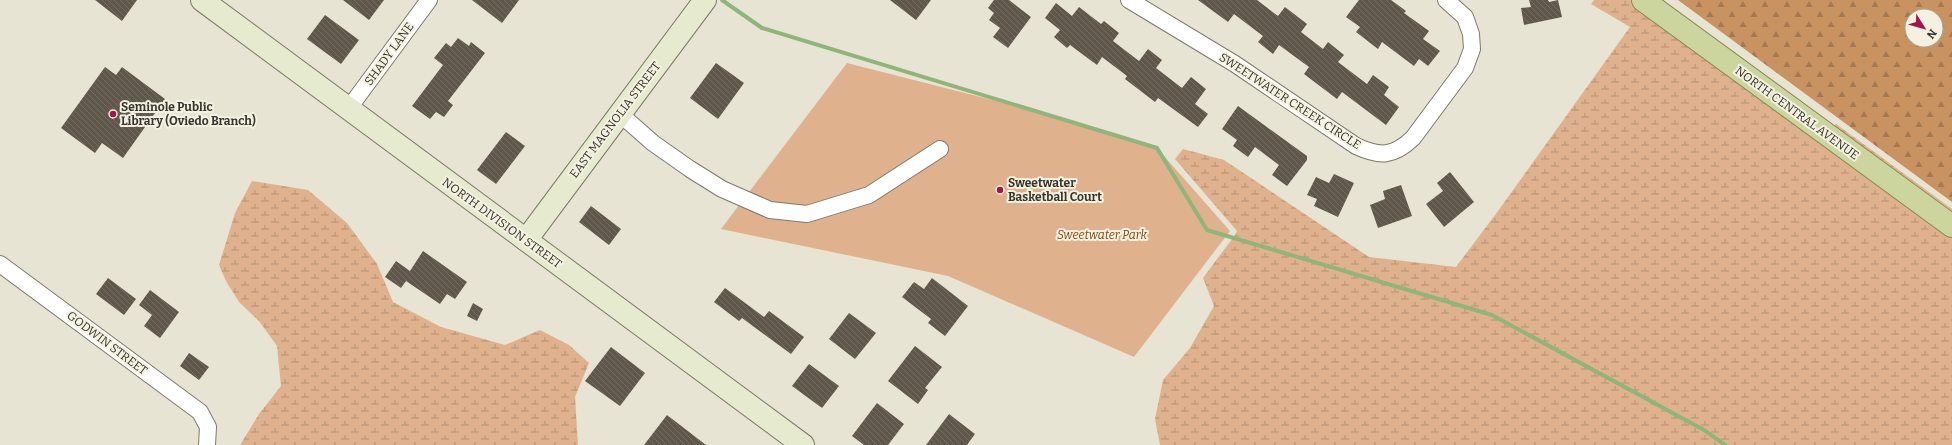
<svg xmlns="http://www.w3.org/2000/svg" width="1952" height="445" font-family="Bitter,serif">
  <style>
    .forest { fill: url(#forest-firs); fill-rule: evenodd }
    .wetland { fill: url(#wetland-marsh) }
    .park { fill: #dfb28d }
    .lines { fill: none; stroke-linecap: round; stroke-linejoin: round }
    .stream { stroke: #8fb67a; stroke-width: 4 }
    .building { fill: url(#building-back-hatch) }
    .street-casing { stroke: #7d7a6b; stroke-width: 18 }
    .secondary-casing { stroke: #7d7a6b; stroke-width: 24 }
    .primary-casing { stroke: #838b4e; stroke-width: 24 }
    .street { stroke: #fff; stroke-width: 16 }
    .secondary { stroke: #e6eacf; stroke-width: 22 }
    .primary { stroke: #cdd59f; stroke-width: 22 }
    .poi-dot { fill: #a8144a; stroke: #f4f1e0; stroke-width: 1.5 }
    .labels { text-anchor: middle; stroke-width: 4; stroke-linejoin: round; paint-order: stroke }
    .street-label { font-size: 12px; fill: #36352e; stroke: #f4f1e0 }
    .poi-label { font-size: 12px; font-weight: bold; fill: #36352e; stroke: #f4f1e0; text-anchor: start }
    .park-label { font-size: 12px; font-style: italic; fill: #7e490e; stroke: #f4f1e0 }
  </style>
  <defs>
    <pattern id="forest-firs" width="22" height="20" patternUnits="userSpaceOnUse"><rect width="22" height="20" fill="#c99261"/><path d="M5 1l3.5 6h-7zM16 11l3.5 6h-7z" fill="#a47850"/></pattern>
    <pattern id="wetland-marsh" width="20" height="14" patternUnits="userSpaceOnUse"><rect width="20" height="14" fill="#dfb28d"/><path d="M1 5h8M5 5V1M11 12h8M15 12V8" fill="none" stroke="#b69274"/></pattern>
    <pattern id="building-back-hatch" width="6" height="6" patternUnits="userSpaceOnUse"><rect width="6" height="6" fill="#5f574a"/><path d="M-1 5l2 2M0 0l6 6M5-1l2 2" fill="none" stroke="#736c62"/></pattern>
  </defs>
  <rect width="100%" height="100%" fill="#e7e4d3"/>
  <path class="forest" d="M 1678,0 L 1952,0 L 1952,202 ZM 1912,16 L 1936,16 L 1936,40 L 1912,40 Z"/>
  <g class="wetland">
    <polygon points="1594,0 1630,0 1952,235 1952,445 1160,445 1155,419 1163,380 1190,348 1214,306 1203,278 1235,235 1237,231 1175,159 1183,149 1224,160 1369,257 1456,267 1498,211 1630,27 1591,4"/>
    <polygon points="1836,124 1952,209 1952,217 1833,127"/>
    <polygon points="252,181 308,190 347,223 377,264 393,302 441,327 505,345 540,330 569,345 589,363 575,397 578,445 240,445 259,414 281,386 277,346 259,321 239,302 226,281 219,265 235,213"/>
  </g>
  <polygon class="park" points="847,63 1028,109 1157,148 1230,231 1134,357 948,276 721,229"/>
  <g class="lines">
    <polyline class="stream" points="722,0 762,28 1157,148 1207,230 1492,315 1704,430 1725,445"/>
  </g>
  <g class="building">
    <polygon points="95,0 137,0 122,21"/>
    <polygon points="343,0 384,0 369,20"/>
    <polygon points="472,0 519,0 502,23"/>
    <polygon points="890,0 931,0 916,20"/>
    <polygon points="994,0 1009,0 1031,17 1008,48 993,37 1000,28 989,20 994,13 988,8"/>
    <polygon points="1198,0 1257,0 1278,16 1285,7 1307,24 1301,32 1323,49 1328,42 1344,55 1338,62 1367,84 1373,75 1389,87 1384,95 1399,107 1386,125 1342,92 1337,99 1304,74 1309,67 1279,45 1273,54 1258,42 1263,36 1234,14 1228,22"/>
    <polygon points="1359,0 1391,0 1406,11 1404,13 1429,31 1423,39 1440,51 1428,66 1419,59 1414,66 1382,42 1378,49 1356,32 1360,27 1346,17"/>
    <polygon points="1529,0 1548,0 1549,2 1558,0 1562,17 1524,25 1521,8 1531,7"/>
    <polygon points="1056,3 1072,16 1079,7 1101,24 1104,21 1119,33 1113,41 1139,61 1148,49 1162,60 1156,68 1182,88 1191,77 1206,89 1195,104 1208,114 1198,127 1158,98 1155,102 1125,79 1127,76 1102,57 1097,65 1070,45 1067,48 1054,37 1060,30 1045,18"/>
    <polygon points="325,15 359,40 341,64 307,39"/>
    <polygon points="458,38 469,46 471,42 485,53 448,101 453,105 444,117 436,112 430,119 412,106 443,65 434,58 446,43 451,47"/>
    <polygon points="716,63 744,83 718,119 690,98"/>
    <polygon points="105,67 116,75 122,67 165,99 123,158 102,143 95,153 61,128"/>
    <polygon points="1238,106 1307,156 1307,160 1287,186 1272,175 1279,165 1255,147 1248,157 1233,146 1237,140 1222,129"/>
    <polygon points="506,132 525,146 496,184 477,170"/>
    <polygon points="1450,172 1474,202 1444,227 1426,204 1443,191 1437,183"/>
    <polygon points="1334,174 1354,183 1338,217 1314,206 1317,199 1307,195 1316,177 1329,183"/>
    <polygon points="1401,185 1412,216 1378,228 1370,205 1385,199 1383,191"/>
    <polygon points="591,206 621,229 609,245 579,222"/>
    <polygon points="423,251 467,282 455,299 447,294 440,304 406,281 401,288 385,277 396,261 410,271"/>
    <polygon points="108,278 136,299 124,315 96,294"/>
    <polygon points="932,278 968,306 945,336 928,323 931,319 902,297 914,282 924,289"/>
    <polygon points="725,288 764,317 769,311 804,337 791,354 742,318 739,321 714,302"/>
    <polygon points="150,290 179,312 160,338 144,326 152,315 139,305"/>
    <polygon points="473,303 483,309 477,321 467,316"/>
    <polygon points="849,313 876,333 855,359 829,339"/>
    <polygon points="915,346 942,367 925,388 928,390 918,404 888,381"/>
    <polygon points="611,347 645,373 620,406 585,381"/>
    <polygon points="189,353 209,367 199,380 180,366"/>
    <polygon points="809,364 839,386 822,408 792,386"/>
    <polygon points="877,403 904,424 888,445 864,445 852,436"/>
    <polygon points="949,414 975,434 967,445 926,445"/>
    <polygon points="667,415 706,445 644,445"/>
  </g>
  <g class="lines">
    <defs>
      <g id="street">
        <path d="M 1129,0 L 1235,64 L 1356,146 C 1380,157 1393,157 1413,138 L 1465,68 L 1472,49 L 1471,34 L 1465,17 L 1446,0"/>
        <polyline points="349,108 429,0"/>
        <polyline points="620,114 653,143 690,169 722,189 770,210 807,214 869,195 940,149"/>
        <polyline points="0,264 200,412 208,427 207,445"/>
      </g>
      <g id="secondary">
        <polyline points="202,0 803,445"/>
        <polyline points="526,240 705,0"/>
      </g>
      <polyline id="primary" points="1643,0 1952,226"/>
    </defs>
    <use href="#street" class="street-casing"/>
    <use href="#secondary" class="secondary-casing"/>
    <use href="#primary" class="primary-casing"/>
    <use href="#street" class="street"/>
    <use href="#secondary" class="secondary"/>
    <use href="#primary" class="primary"/>
  </g>
  <g class="poi-dot">
    <circle cx="113" cy="114" r="4"/>
    <circle cx="1000" cy="190" r="4"/>
  </g>
  <g class="labels">
    <g class="street-label">
      <text transform="translate(389 54) rotate(-54)" y="4">SHADY LANE</text>
      <text transform="translate(1290 101) rotate(33)" y="4">SWEETWATER CREEK CIRCLE</text>
      <text transform="translate(1797 113) rotate(36)" y="4">NORTH CENTRAL AVENUE</text>
      <text transform="translate(615 120) rotate(-53)" y="4">EAST MAGNOLIA STREET</text>
      <text transform="translate(502 223) rotate(36)" y="4">NORTH DIVISION STREET</text>
      <text transform="translate(107 343) rotate(37)" y="4">GODWIN STREET</text>
    </g>
    <g class="poi-label">
      <text x="121" y="111">Seminole Public<tspan x="121" dy="14">Library (Oviedo Branch)</tspan></text>
      <text x="1008" y="187">Sweetwater<tspan x="1008" dy="14">Basketball Court</tspan></text>
    </g>
    <g class="park-label">
      <text x="1102" y="239">Sweetwater Park</text>
    </g>
  </g>
  <g transform="translate(1924 28) rotate(127)"><circle r="19" fill="#f4f1e0" stroke="#a8a699"/>
  <path d="M0-3L7 15L0 10L-7 15Z" fill="#a8144a"/>
  <text y="-6" font-size="11" font-weight="bold" text-anchor="middle" fill="#36352e">N</text>
  </g>
</svg>
